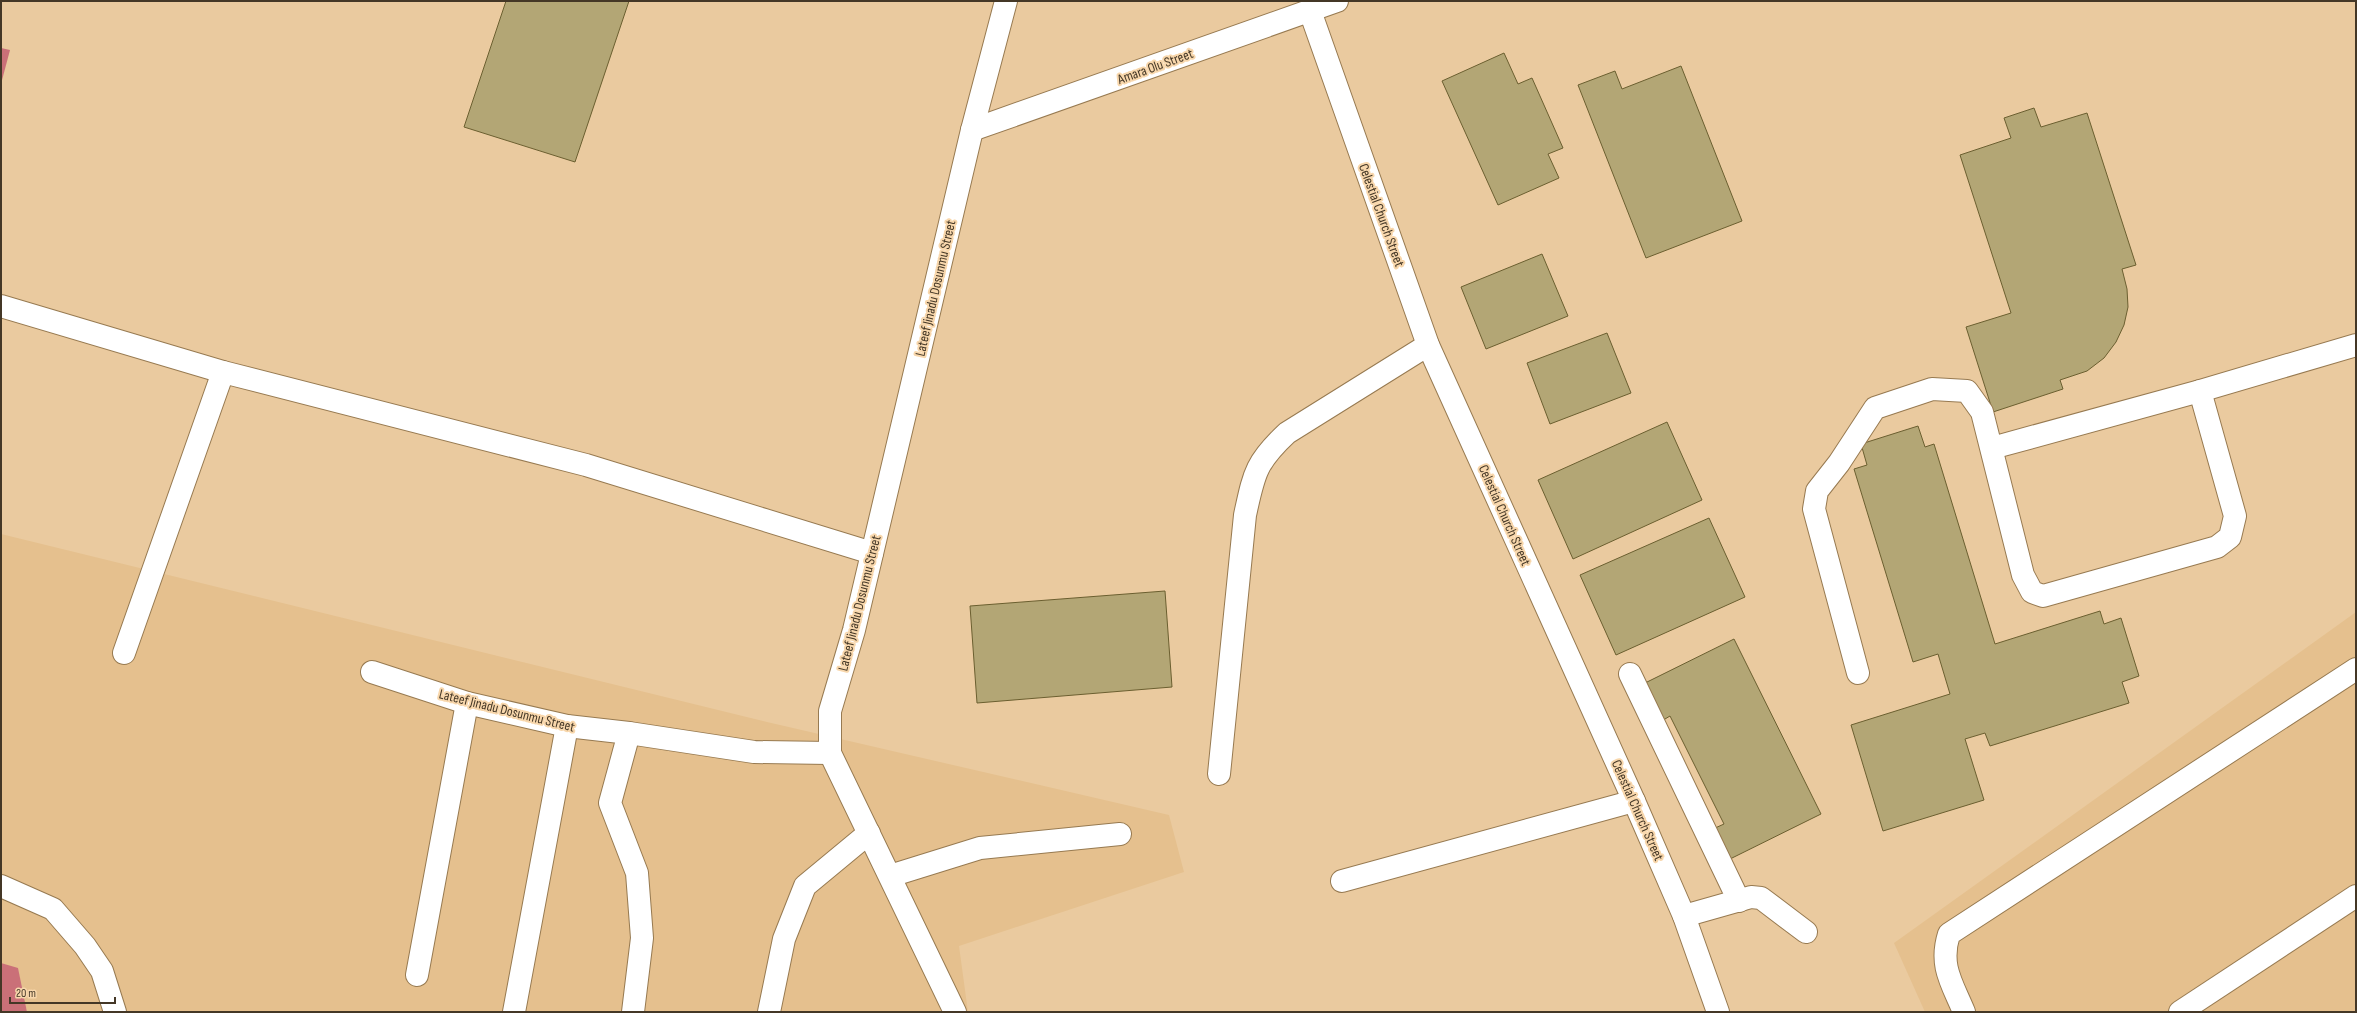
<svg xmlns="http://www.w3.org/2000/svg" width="2357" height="1013" font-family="'Sofia Sans Condensed',sans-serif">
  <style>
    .built { fill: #e5c08e }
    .forest { fill: #ca7078 }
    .building { fill: #b3a675; stroke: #6b5f30 }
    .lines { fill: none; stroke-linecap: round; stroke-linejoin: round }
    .minor-casing { stroke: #977a51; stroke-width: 24 }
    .minor { stroke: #fff; stroke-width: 22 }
    .labels { text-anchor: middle; stroke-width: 4; stroke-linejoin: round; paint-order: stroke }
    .street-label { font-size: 14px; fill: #443726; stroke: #f8d7ac }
  </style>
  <rect width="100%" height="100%" fill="#eaca9f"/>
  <g class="built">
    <polygon points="1,534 767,722 1169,815 1184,872 959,946 968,1012 27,1012 18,969 1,963"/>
    <polygon points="2356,612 2356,1012 1925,1012 1894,943"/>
  </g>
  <g class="forest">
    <polygon points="1,48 10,50 1,84"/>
    <polygon points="1,963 18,968 27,1012 1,1012"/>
  </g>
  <g class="building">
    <polygon points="506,1 629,1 575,162 464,127"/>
    <polygon points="1504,53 1518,84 1532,78 1563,148 1548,154 1559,178 1498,205 1442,81"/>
    <polygon points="1681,66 1742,221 1646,258 1578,85 1615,71 1622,89"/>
    <polygon points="2034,108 2041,127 2087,113 2136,265 2122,269 2127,289 2128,307 2124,325 2116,342 2104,358 2087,371 2060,380 2063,389 1993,412 1966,327 2011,313 1960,155 2011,138 2004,118"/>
    <polygon points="1542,254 1568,316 1486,349 1461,287"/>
    <polygon points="1607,333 1631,393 1550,424 1527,363"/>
    <polygon points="1667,422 1702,500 1573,559 1538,480"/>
    <polygon points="1918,426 1925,447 1934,444 1995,644 2100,611 2104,624 2121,618 2139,676 2122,682 2129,703 1990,746 1985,733 1965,739 1984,800 1883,831 1851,725 1950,694 1938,654 1913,662 1854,469 1867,465 1861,444"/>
    <polygon points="1709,518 1745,597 1616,655 1580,575"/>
    <polygon points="1165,591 1172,687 977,703 970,606"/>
    <polygon points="1734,639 1821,814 1728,860 1713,829 1724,824 1670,716 1660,722 1641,685"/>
  </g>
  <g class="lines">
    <defs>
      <g id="minor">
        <polyline points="1310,11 1428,345 1634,801 1684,916 1718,1012"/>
        <polyline points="972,130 1337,1"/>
        <polyline points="1,306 223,372 586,465 872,553"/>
        <polyline points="1992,448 2200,391 2356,345"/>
        <polyline points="124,653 223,372"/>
        <polyline points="372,672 467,703 567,726 629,733 754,752 830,753"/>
        <polyline points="1858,673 1814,509 1817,491 1839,463 1875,408 1932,389 1967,391 1982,412 2023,575 2032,592 2043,596 2217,547 2230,537 2235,516 2200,391"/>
        <polyline points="1630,674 1739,901"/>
        <polyline points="629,733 610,803 637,873 642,938 633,1012"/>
        <path d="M 1219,774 L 1245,515 C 1254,474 1255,463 1287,433 L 1428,345"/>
        <polyline points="890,876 980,848 1120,834"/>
        <polyline points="1342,881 1634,801"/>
        <polyline points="1,886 53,909 85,946 102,971 115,1012"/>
        <polyline points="1684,916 1751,897 1761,898 1806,932"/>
        <polyline points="417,975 467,703"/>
        <polyline points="514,1012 567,726"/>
        <polyline points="769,1012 784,939 805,886 869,833"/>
        <polyline points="955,1012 830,753 830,711 854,630 972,130 1006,1"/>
        <path d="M 1964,1012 C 1952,983 1939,966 1949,934 L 2356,669"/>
        <polyline points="2180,1012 2356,896"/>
      </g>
    </defs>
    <use href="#minor" class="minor-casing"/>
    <use href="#minor" class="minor"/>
  </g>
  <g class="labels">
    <g class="street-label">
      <text transform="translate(1155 66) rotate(-20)" y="5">Amara Olu Street</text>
      <text transform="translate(1382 215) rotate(70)" y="5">Celestial Church Street</text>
      <text transform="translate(935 288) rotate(-77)" y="5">Lateef Jinadu Dosunmu Street</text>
      <text transform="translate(1505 515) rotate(66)" y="5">Celestial Church Street</text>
      <text transform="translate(859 603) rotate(-76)" y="5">Lateef Jinadu Dosunmu Street</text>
      <text transform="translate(507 710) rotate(14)" y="5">Lateef Jinadu Dosunmu Street</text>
      <text transform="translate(1638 810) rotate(66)" y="5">Celestial Church Street</text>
    </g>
  </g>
  <rect width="2357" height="1013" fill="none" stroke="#443726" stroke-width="4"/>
  <path d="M10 997v6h105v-6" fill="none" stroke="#443726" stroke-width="2"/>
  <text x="16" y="997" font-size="12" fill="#443726" stroke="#f8d7ac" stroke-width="3" paint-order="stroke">20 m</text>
</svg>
